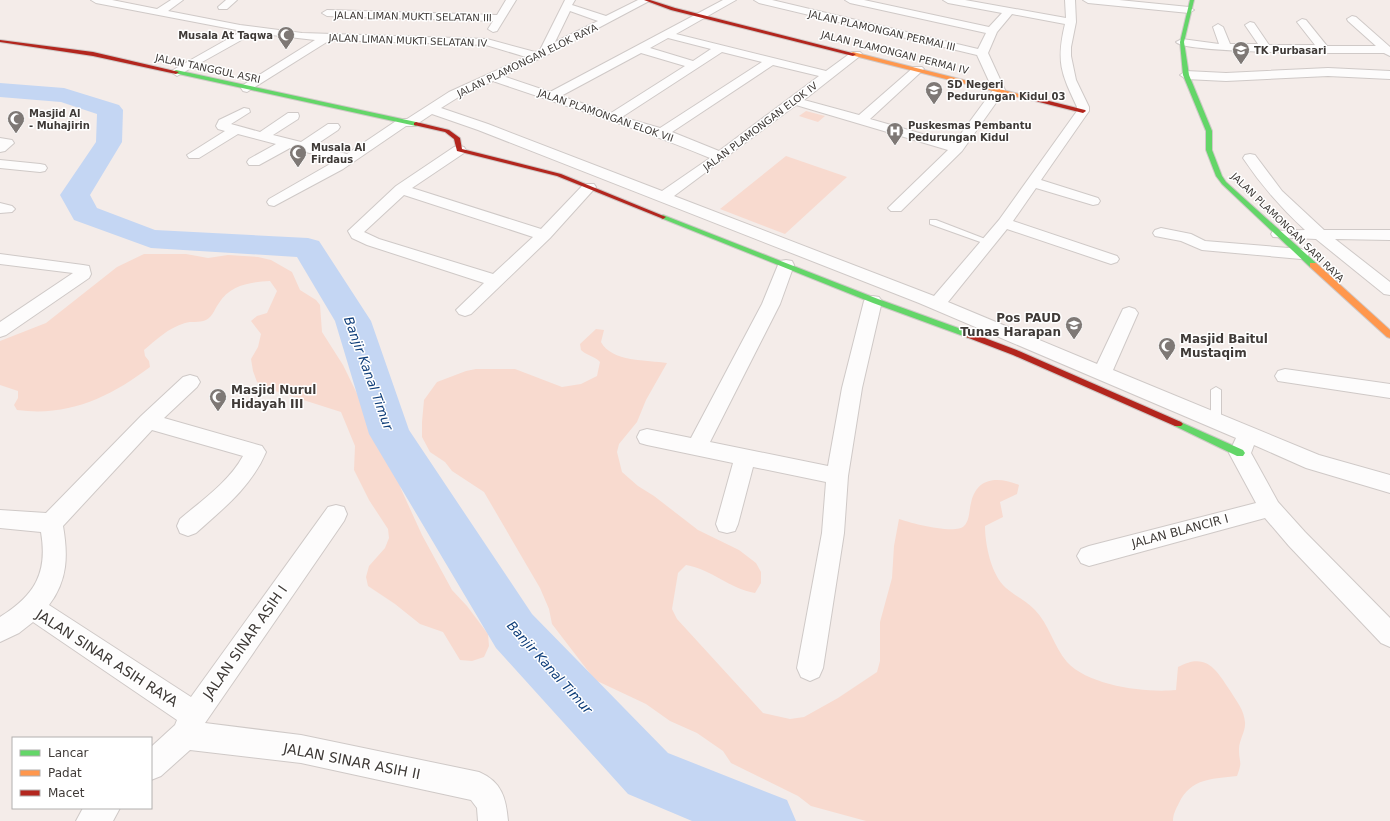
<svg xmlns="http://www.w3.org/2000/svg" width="1390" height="821" font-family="'DejaVu Sans',sans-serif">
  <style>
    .green { fill: #f8dacf }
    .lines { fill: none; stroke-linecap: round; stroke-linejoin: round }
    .river { fill: #c4d6f3; fill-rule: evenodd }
    .lane-casing { stroke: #cfc9c7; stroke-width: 2 }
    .street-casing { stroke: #cfc9c7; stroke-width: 2 }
    .fast-casing { stroke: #cfc9c7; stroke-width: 2 }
    .slow-casing { stroke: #cfc9c7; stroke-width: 2 }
    .jam-casing { stroke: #cfc9c7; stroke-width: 2 }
    .lane { fill: #fdfcfc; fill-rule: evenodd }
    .street { fill: #fdfcfc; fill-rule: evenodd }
    .fast { fill: #63d668; fill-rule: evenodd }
    .slow { fill: #ff974d; fill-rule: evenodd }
    .jam { fill: #b3261e; fill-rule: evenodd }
    .labels { text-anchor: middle; stroke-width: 3; stroke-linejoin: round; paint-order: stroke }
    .far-street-label { font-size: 10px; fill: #3f3a37; stroke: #fff }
    .far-poi-label { font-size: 10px; font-weight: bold; fill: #3f3a37; stroke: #fff; text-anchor: start }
    .poi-label { font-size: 12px; font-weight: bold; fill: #3f3a37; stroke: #fff; text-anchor: start }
    .street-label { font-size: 12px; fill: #3f3a37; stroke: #fff }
    .water-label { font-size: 13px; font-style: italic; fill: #0e3d79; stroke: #fff }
    .near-street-label { font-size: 14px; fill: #3f3a37; stroke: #fff }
  </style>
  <rect width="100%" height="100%" fill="#f4ece9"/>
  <g class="green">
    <polygon points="806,111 825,116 818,122 799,116"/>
    <polygon points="786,156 847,177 785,234 720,209"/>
    <path d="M 144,254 L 186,254 L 208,258 L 228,255 L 258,257 L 271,260 L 292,272 L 300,290 L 316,300 L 320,305 L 322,332 L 343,365 L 366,412 L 382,441 L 394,464 L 401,489 L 422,535 L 452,590 L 467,606 L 488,634 L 489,646 L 484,657 L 472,661 L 460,660 L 443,632 L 420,624 L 395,604 L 368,586 L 366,577 L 369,566 L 385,548 L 389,538 L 388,529 L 369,500 L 354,470 L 355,446 L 341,412 L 272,390 L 257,382 L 253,371 L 251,359 L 258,347 L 261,334 L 251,321 L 257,316 L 267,313 L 277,291 L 270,281 C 250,282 230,285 219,303 C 214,310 213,316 206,320 C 199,323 191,321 185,323 C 168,328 156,340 144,350 L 145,356 L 149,361 L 150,367 C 110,397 69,417 17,410 L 14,405 L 18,398 L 18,391 L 0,385 L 0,341 L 46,323 L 117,267 Z"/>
    <path d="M 596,329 L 604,330 L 601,342 C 611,362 648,360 667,363 L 646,400 L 637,422 L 619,444 L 617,452 L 622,472 L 638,486 L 654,496 L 698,530 L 739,550 L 756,563 L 761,572 L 761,583 L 755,593 C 730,589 711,569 686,565 L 678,573 L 672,609 L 677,619 L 763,713 L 790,719 L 804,717 L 838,698 L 877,672 L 880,661 L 880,622 L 892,578 L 894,546 L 899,519 C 910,523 956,535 964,526 C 970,520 969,510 971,503 C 977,476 999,477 1019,485 L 1017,494 L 1000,502 L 1003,517 L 985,526 C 985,544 991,575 1006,588 C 1015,596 1027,601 1035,610 C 1049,624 1054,647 1067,662 C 1089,686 1146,693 1176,690 L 1178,667 C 1207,651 1217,671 1231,692 C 1237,702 1244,710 1245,722 C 1246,731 1239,740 1239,749 C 1239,764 1243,760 1237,776 C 1212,779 1191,778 1179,803 C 1176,809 1173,814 1173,821 L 866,821 L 811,806 L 798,796 L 731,763 L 723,751 L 697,733 L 670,721 L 646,704 L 595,680 L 552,624 L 549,609 L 540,588 L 484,492 L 452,471 L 445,462 L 430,452 L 422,437 L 422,422 L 424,400 L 437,382 L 466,371 L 476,369 L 515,369 L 562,387 L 581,384 L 597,376 L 600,362 C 595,356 587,356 581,350 L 580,344 Z"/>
  </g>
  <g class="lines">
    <polygon class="river" points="0,83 64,88 119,105 123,110 122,142 90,195 97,208 155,230 308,238 319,241 371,321 409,430 532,614 668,753 787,800 796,821 692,821 628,794 496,648 369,434 335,321 297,257 151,248 74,220 60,195 96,142 97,114 61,102 0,97"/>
    <defs>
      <g id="lane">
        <polygon points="930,220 936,220 993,242 992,244 986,244 930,224"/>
        <polygon points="1216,387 1221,390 1221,420 1216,424 1211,420 1211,390"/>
      </g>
      <g id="street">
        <path d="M 91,0 L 112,0 L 157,9 L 171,0 L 183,0 L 168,11 L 240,25 L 302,33 L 487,39 L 535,52 L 540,50 L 565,0 L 575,0 L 572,5 L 606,16 L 638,0 L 651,0 L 549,54 L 503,76 L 550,92 L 723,0 L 736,0 L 676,34 L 826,71 L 852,52 L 860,52 L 862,54 L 860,56 L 804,100 L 859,115 L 914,67 L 922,67 L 924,69 L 922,71 L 870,119 L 954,143 L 993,90 L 977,55 L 759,3 L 754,0 L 772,0 L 978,49 L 986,33 L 850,3 L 845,0 L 864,0 L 989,27 L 1002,13 L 948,3 L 943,0 L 965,0 L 1066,18 L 1065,0 L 1075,0 L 1076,22 L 1071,47 L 1071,56 L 1076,80 L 1089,107 L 1089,111 L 1041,180 L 1098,198 L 1100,201 L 1098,204 L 1093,205 L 1036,188 L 1013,221 L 1117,256 L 1119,259 L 1117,262 L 1111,264 L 1105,262 L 1007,229 L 948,302 L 1097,364 L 1123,309 L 1129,307 L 1135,309 L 1138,313 L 1113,370 L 1319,455 L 1390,475 L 1390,493 L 1306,468 L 1254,445 L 1251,453 L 1278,502 L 1305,532 L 1390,618 L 1390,647 L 1381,643 L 1289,546 L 1265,518 L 1089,566 L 1081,563 L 1077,556 L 1081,549 L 1089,546 L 1256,503 L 1229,453 L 1236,438 L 919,303 L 478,130 L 432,114 L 414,126 L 406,126 L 343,169 L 274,206 L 269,205 L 267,202 L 269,199 L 337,160 L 290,148 L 259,165 L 249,165 L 247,162 L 249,159 L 276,144 L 238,134 L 199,158 L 189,158 L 187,155 L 225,131 L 218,129 L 216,126 L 219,120 L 244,108 L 249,109 L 250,112 L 231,124 L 260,132 L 288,113 L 298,113 L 299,116 L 298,119 L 273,135 L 301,142 L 328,124 L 338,124 L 340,127 L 338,130 L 314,146 L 347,154 L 399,119 L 407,119 L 449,92 L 526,57 L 486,45 L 330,40 L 247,92 L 243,91 L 241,88 L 243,85 L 315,40 L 254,33 L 177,76 L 171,72 L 173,70 L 242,31 L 96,3 ZM 570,11 L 598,21 L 555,42 ZM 1012,14 L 1065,24 C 1056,62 1061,73 1077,107 L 1077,111 L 999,220 L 934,296 L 674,196 L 796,105 L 948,150 L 888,208 L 891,211 L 901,211 L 962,151 L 1005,90 L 988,53 L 997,32 ZM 668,38 L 711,49 L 693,61 L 650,48 ZM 722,52 L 762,62 L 660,128 L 622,117 ZM 641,53 L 685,66 L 611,113 L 561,96 ZM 773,65 L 819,76 L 719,151 L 672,132 ZM 493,81 C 565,106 639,128 710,158 L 662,191 L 488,124 L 441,108 L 457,98 Z"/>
        <polygon points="226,0 237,0 227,9 219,9 218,7"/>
        <polygon points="506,0 516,0 497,31 493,32 488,29 493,21 327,16 322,13 327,10 497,15"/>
        <polygon points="1083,0 1119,0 1189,7 1194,10 1189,13 1088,3"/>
        <path d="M 1352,16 L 1356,17 L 1390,47 L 1390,56 L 1384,53 C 1357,53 1186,54 1176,42 L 1182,39 L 1219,44 L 1213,27 L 1218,24 L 1223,27 L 1230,44 L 1258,44 L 1245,25 L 1250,22 L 1254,23 L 1269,45 L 1315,45 L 1297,22 L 1302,19 L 1306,20 L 1327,46 L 1376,46 L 1348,21 L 1347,19 Z"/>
        <polygon points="1328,68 1390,71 1390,79 1328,76 1226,81 1186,79 1180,75 1186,71 1226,73"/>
        <polygon points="0,138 12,140 14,143 5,151 0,152"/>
        <path d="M 459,146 L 464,147 L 466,150 L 464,153 L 412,188 L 541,229 L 584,184 L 594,184 L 596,187 L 550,238 L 471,314 L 465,316 L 459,314 L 456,310 L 484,283 L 367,245 L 352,238 L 348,231 L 396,186 L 454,147 ZM 404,195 L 533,237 L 493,274 L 379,239 L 364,232 Z"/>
        <path d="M 1250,154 L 1255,155 L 1282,191 L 1324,230 L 1390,230 L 1390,240 L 1335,239 L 1390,282 L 1390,295 L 1384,294 L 1316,239 L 1273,237 L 1271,234 L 1273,231 L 1305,230 C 1281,208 1261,185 1243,158 L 1245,155 Z"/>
        <polygon points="0,160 40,164 45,165 47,168 45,171 40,172 0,168"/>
        <polygon points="0,203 12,206 15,209 12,212 0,213"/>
        <polygon points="1161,228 1191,234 1205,241 1301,249 1307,251 1309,254 1307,257 1301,259 1202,250 1181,241 1155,236 1153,233 1155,230"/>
        <polygon points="0,254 83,265 89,266 91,274 89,278 6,335 0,337 0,322 73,273 0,264"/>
        <polygon points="786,260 792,261 794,265 780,304 710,442 828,466 842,388 864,301 867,297 873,296 879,297 882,301 862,388 848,476 844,533 823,668 819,677 810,681 801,677 797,668 822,533 826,482 753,467 738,524 735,531 727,533 719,531 716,524 733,463 647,445 640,443 637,437 640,431 647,429 691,438 762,304 778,265 780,261"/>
        <polygon points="1285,369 1390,384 1390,398 1278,381 1275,376 1278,371"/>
        <path d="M 190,375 L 197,377 L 200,382 L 197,387 L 164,418 L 262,446 L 266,452 C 252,486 223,509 196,533 L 188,536 L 180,533 L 177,526 L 180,519 C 201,501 229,482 243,456 L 152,430 L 63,526 C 68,555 68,580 49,605 L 191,697 L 328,507 L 336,505 L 344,507 L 347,514 L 344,521 L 205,723 L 301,735 L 479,772 C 502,782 506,798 508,821 L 478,821 L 477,808 L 471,800 L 301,763 L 190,750 L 161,776 L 151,780 L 151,747 L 175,725 L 177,720 L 33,622 L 19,633 L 0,642 L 0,617 C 35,595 48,573 41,532 L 0,528 L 0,510 L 46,513 L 141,416 L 183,377 Z"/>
        <polygon points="83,808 120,808 113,821 76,821"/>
      </g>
      <g id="fast">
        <polygon points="1190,0 1194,0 1184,42 1189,75 1212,131 1212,150 1222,176 1226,182 1316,263 1316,267 1310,267 1222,184 1216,176 1206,150 1206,131 1183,75 1180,42"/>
        <polygon points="176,70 416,122 419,124 416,126 174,73 174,71"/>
        <polygon points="663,215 878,299 972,333 973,335 969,338 966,337 873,303 661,218 661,216"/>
        <polygon points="1178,421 1243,450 1245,453 1243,456 1237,456 1175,426 1173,424 1175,422"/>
      </g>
      <g id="slow">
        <polygon points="853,52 1023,95 1024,96 1021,98 851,55 851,53"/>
        <polygon points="1310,263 1316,263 1390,330 1390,338 1387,337 1310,267"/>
      </g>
      <g id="jam">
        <polygon points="644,0 650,0 675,8 856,54 853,56 671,10"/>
        <polygon points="0,40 93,52 179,72 176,74 93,56 0,42"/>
        <polygon points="1021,94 1085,110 1086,111 1083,113 1019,97 1019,95"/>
        <polygon points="416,122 449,130 460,138 462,149 561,174 666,217 663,219 661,218 557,176 457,151 454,139 445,132 414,125 414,123"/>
        <polygon points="969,332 1019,351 1181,422 1183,424 1181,426 1175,426 1013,355 966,337 965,335 966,333"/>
      </g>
    </defs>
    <use href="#lane" class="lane-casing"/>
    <use href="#street" class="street-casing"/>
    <use href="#fast" class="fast-casing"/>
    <use href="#slow" class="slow-casing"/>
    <use href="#jam" class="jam-casing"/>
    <use href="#lane" class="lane"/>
    <use href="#street" class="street"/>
    <use href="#fast" class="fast"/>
    <use href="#slow" class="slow"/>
    <use href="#jam" class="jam"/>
  </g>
  <defs>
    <symbol id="mosque-pin" viewBox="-11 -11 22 30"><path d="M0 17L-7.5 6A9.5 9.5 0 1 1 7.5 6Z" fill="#7e7875" stroke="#fff"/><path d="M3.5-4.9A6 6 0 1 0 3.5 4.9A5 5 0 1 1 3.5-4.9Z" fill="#fff"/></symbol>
    <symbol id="school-pin" viewBox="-11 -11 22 30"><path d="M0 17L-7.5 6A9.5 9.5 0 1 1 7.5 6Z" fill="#7e7875" stroke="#fff"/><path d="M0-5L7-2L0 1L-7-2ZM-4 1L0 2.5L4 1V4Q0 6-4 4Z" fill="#fff"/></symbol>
    <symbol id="hospital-pin" viewBox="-11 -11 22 30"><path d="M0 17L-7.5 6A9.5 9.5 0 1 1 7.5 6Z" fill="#7e7875" stroke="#fff"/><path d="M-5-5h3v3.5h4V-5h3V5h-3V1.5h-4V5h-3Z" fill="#fff"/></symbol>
  </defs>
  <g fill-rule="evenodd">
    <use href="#mosque-pin" x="276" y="25" width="20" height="27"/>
    <use href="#school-pin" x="1231" y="40" width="20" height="27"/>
    <use href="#school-pin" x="924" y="80" width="20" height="27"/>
    <use href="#mosque-pin" x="6" y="109" width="20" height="27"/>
    <use href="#hospital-pin" x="885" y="121" width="20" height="27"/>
    <use href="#mosque-pin" x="288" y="143" width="20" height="27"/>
    <use href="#school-pin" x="1064" y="315" width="20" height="27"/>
    <use href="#mosque-pin" x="1157" y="336" width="20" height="27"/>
    <use href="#mosque-pin" x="208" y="387" width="20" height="27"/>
  </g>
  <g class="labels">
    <g class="far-street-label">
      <text transform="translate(413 16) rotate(1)" y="4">JALAN LIMAN MUKTI SELATAN III</text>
      <text transform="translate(882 30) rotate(13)" y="4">JALAN PLAMONGAN PERMAI III</text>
      <text transform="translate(408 40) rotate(2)" y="4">JALAN LIMAN MUKTI SELATAN IV</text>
      <text transform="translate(895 52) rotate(14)" y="4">JALAN PLAMONGAN PERMAI IV</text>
      <text transform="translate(527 60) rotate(-26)" y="4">JALAN PLAMONGAN ELOK RAYA</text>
      <text transform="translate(208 68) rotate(12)" y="4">JALAN TANGGUL ASRI</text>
      <text transform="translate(606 115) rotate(19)" y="4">JALAN PLAMONGAN ELOK VII</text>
      <text transform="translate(760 126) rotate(-37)" y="4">JALAN PLAMONGAN ELOK IV</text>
      <text transform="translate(1288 227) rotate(44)" y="4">JALAN PLAMONGAN SARI RAYA</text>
    </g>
    <g class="far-poi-label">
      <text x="273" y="39" text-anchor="end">Musala At Taqwa</text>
      <text x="1254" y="54">TK Purbasari</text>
      <text x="947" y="88">SD Negeri<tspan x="947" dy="12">Pedurungan Kidul 03</tspan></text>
      <text x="29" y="117">Masjid Al<tspan x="29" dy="12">- Muhajirin</tspan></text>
      <text x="908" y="129">Puskesmas Pembantu<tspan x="908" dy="12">Pedurungan Kidul</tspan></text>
      <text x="311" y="151">Musala Al<tspan x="311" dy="12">Firdaus</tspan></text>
    </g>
    <g class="poi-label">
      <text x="1061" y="322" text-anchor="end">Pos PAUD<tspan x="1061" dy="14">Tunas Harapan</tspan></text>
      <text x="1180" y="343">Masjid Baitul<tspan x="1180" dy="14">Mustaqim</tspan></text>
      <text x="231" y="394">Masjid Nurul<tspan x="231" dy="14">Hidayah III</tspan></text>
    </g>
    <g class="street-label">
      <text transform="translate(1180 531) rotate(-15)" y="4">JALAN BLANCIR I</text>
    </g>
    <g class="water-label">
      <text transform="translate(369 373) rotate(70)" y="5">Banjir Kanal Timur</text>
      <text transform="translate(550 667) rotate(48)" y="5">Banjir Kanal Timur</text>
    </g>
    <g class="near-street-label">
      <text transform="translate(245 642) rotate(-55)" y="5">JALAN SINAR ASIH I</text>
      <text transform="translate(107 658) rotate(33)" y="5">JALAN SINAR ASIH RAYA</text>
      <text transform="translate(352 761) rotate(11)" y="5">JALAN SINAR ASIH II</text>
    </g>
  </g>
  <rect x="12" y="737" width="140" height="72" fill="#ffffff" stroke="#b2b0af"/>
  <rect x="20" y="750" width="20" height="6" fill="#63d668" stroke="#b2b0af"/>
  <text x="48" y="757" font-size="12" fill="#3f3a37">Lancar</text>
  <rect x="20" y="770" width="20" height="6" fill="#ff974d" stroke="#b2b0af"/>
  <text x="48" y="777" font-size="12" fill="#3f3a37">Padat</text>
  <rect x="20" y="790" width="20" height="6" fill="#b3261e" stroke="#b2b0af"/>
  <text x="48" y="797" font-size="12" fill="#3f3a37">Macet</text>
</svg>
